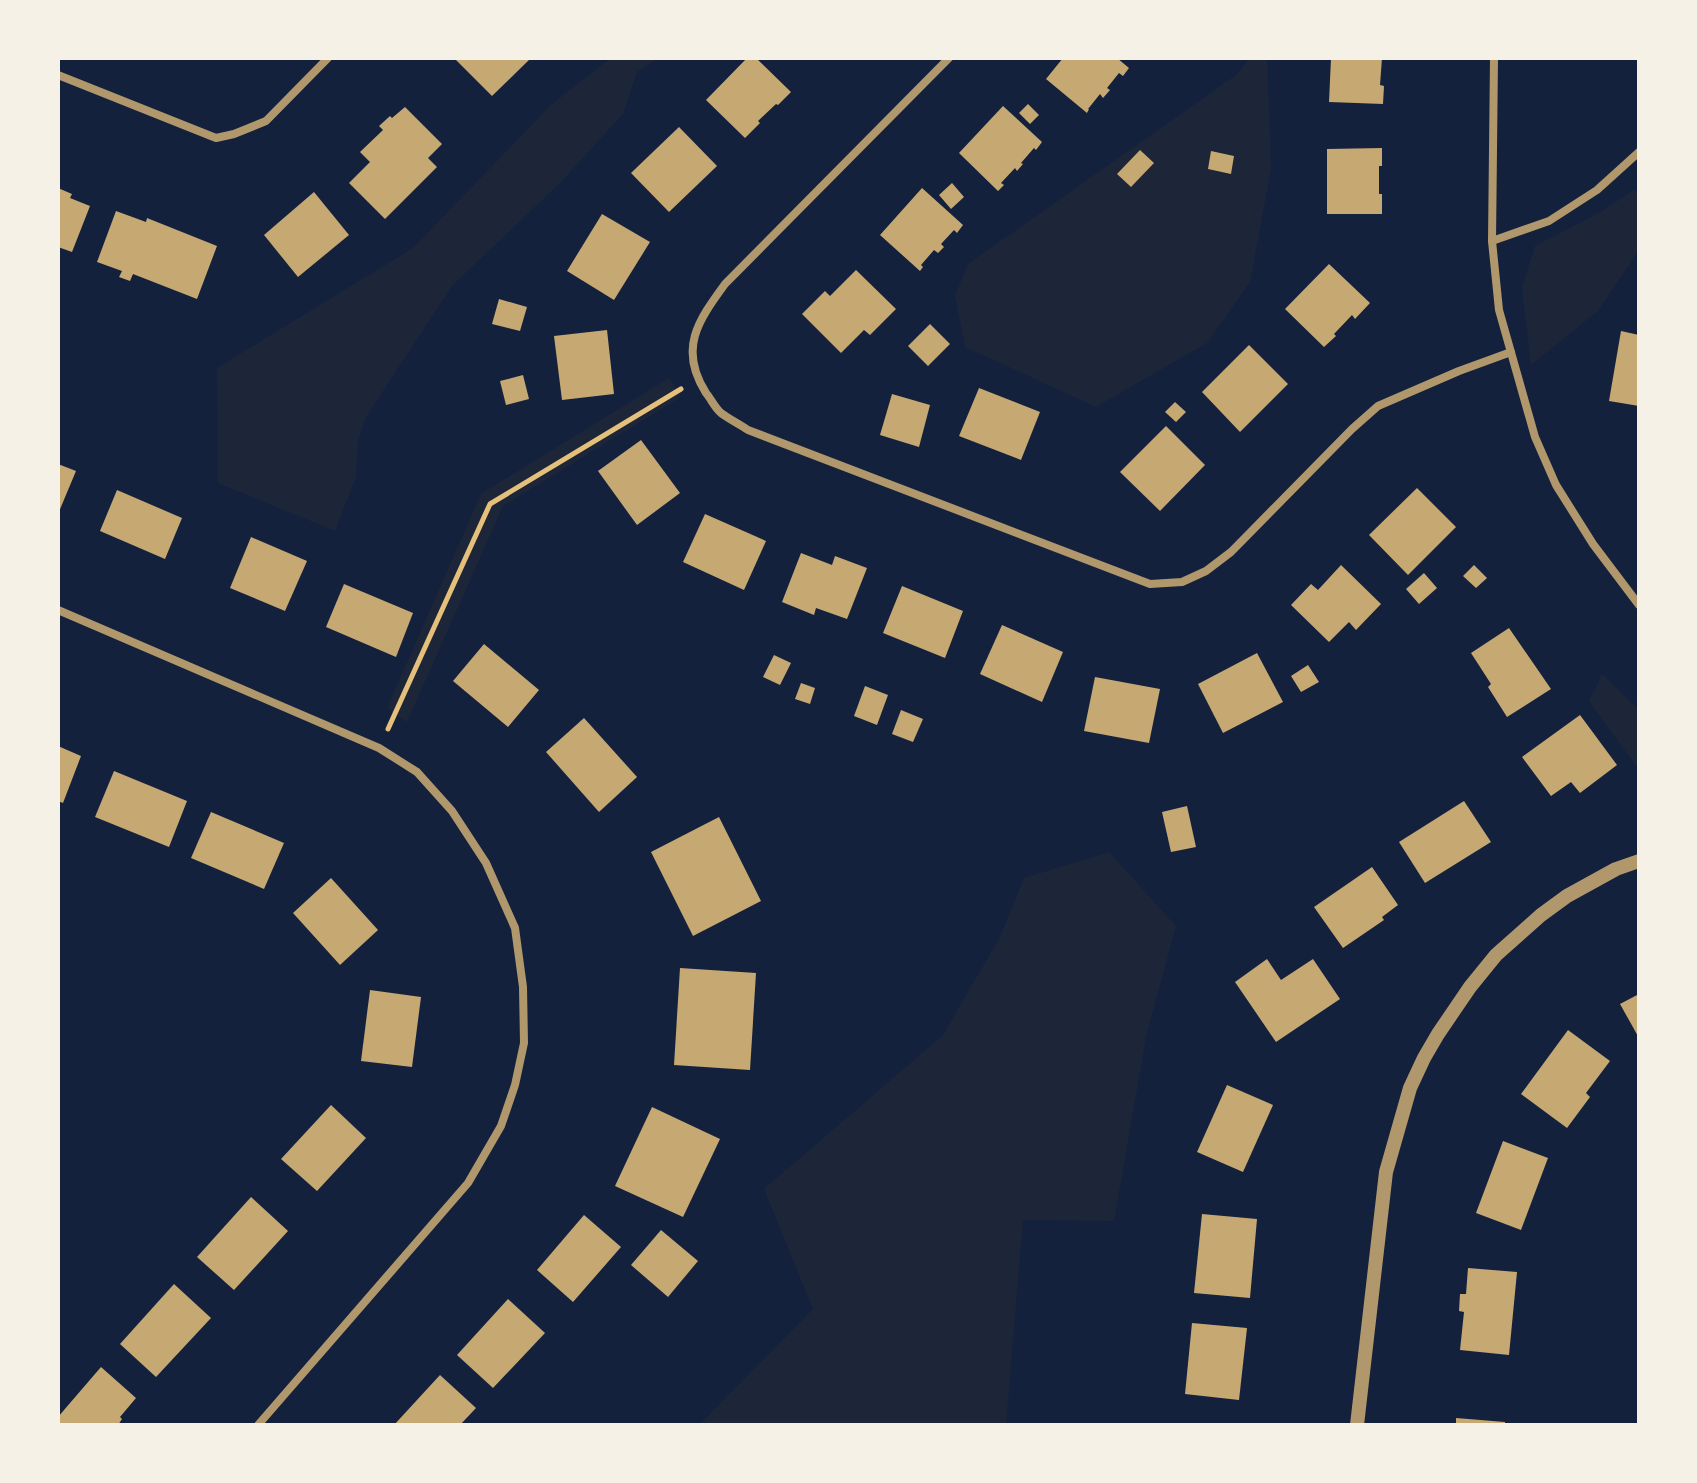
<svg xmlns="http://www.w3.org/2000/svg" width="1697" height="1483" font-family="'Archivo Narrow',sans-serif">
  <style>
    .green { fill: #1d2539 }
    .building { fill: #c6a872 }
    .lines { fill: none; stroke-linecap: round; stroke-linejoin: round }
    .path { stroke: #e5c07b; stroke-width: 5 }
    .minor { stroke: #b1986c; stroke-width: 8 }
    .tertiary { stroke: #b1986c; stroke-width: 14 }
  </style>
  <rect width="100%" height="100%" fill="#14213d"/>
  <g class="green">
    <polygon points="611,58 658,58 637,72 623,114 560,183 452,286 366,417 358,441 356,477 335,531 218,483 217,368 413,248 552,104"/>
    <polygon points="1250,58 1267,58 1271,169 1250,282 1207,343 1096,407 965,347 955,296 968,264 1236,75"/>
    <polygon points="1634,190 1639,193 1639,250 1598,311 1531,365 1522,287 1535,246 1597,214"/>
    <polygon points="669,378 681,397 503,506 407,722 387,708 481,494"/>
    <polygon points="1602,674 1639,710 1639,770 1589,701"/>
    <polygon points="1109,852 1176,926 1146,1037 1114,1221 1023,1220 1006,1425 699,1425 813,1309 764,1189 943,1035 1000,937 1024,878"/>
  </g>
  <g class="building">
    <polygon points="454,58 531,58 492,96"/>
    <polygon points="747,58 756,58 791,92 778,105 776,104 758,121 760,123 745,138 706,100"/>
    <polygon points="1063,58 1117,58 1129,68 1123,76 1119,73 1107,88 1110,90 1103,98 1100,94 1088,109 1089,109 1087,113 1046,79"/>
    <polygon points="1331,58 1382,58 1380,85 1384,86 1383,104 1329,102"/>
    <polygon points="1028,104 1039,115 1030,124 1019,113"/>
    <polygon points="1003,106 1042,142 1036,150 1034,148 1021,163 1023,164 1017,171 1015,168 1001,183 1004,185 998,191 959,153"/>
    <polygon points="405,107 442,144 428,158 437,167 385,219 349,183 370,162 360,152 383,130 379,126 390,116 392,118"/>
    <polygon points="679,127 717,166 669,212 631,173"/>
    <polygon points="1382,148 1382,166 1379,166 1379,194 1382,194 1382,214 1327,214 1327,149"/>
    <polygon points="1140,150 1154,163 1131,187 1117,174"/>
    <polygon points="1211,151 1234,156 1231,174 1208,169"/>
    <polygon points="952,183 964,197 951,209 939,195"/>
    <polygon points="58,188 72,194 70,198 90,206 72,252 58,247"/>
    <polygon points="922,188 963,225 957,233 954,230 941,244 944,247 938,253 934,250 921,265 923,267 920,271 880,235"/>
    <polygon points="314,192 349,235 298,277 264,235"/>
    <polygon points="116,211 146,222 147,218 217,246 197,299 133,274 130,281 119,277 122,271 97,262"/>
    <polygon points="602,214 650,242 614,300 567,271"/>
    <polygon points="1329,264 1370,303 1355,319 1352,315 1334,334 1336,336 1324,347 1285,309"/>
    <polygon points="856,270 896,309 870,335 864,330 841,353 802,314 825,291 830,296"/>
    <polygon points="499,299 527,307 520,331 492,324"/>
    <polygon points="930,324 950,344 928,366 908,346"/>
    <polygon points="607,330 614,394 562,400 554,336"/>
    <polygon points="1621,331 1639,335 1639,406 1609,401"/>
    <polygon points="1249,345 1288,384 1240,432 1202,392"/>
    <polygon points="523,375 529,399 506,405 500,381"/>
    <polygon points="979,388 1040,412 1021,460 959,436"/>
    <polygon points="892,394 930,405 919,447 880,435"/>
    <polygon points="1175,402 1186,412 1176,422 1165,412"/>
    <polygon points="1166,426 1205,465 1160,511 1120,472"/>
    <polygon points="641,440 680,493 637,525 598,471"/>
    <polygon points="58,464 76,471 58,514"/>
    <polygon points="1417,488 1456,527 1408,575 1369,535"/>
    <polygon points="117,490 182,518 165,559 100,531"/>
    <polygon points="705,514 766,541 744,590 683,562"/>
    <polygon points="251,537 307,561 285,611 230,588"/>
    <polygon points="801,553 832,565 835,556 867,568 847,619 816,608 814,615 782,602"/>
    <polygon points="1341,565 1381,604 1356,630 1349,622 1329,642 1291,605 1311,584 1318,590"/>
    <polygon points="1474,565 1487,578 1476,588 1463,576"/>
    <polygon points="1424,573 1437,588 1419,604 1406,589"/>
    <polygon points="344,584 413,613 396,657 326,627"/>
    <polygon points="902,586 963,611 945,658 883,633"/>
    <polygon points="1002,625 1063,652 1042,702 980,674"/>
    <polygon points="1509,628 1551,689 1507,717 1488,687 1491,684 1471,653"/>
    <polygon points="484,644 539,690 508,727 453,681"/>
    <polygon points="1257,653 1283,702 1223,733 1198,684"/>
    <polygon points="774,655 791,663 780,685 763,677"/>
    <polygon points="1308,665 1319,682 1301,692 1291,676"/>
    <polygon points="1095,677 1160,689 1149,743 1084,731"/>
    <polygon points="801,683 815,688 810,704 795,699"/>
    <polygon points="865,686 888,695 877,725 854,716"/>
    <polygon points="901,710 923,719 913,742 892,734"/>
    <polygon points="1580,715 1617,765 1580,793 1571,782 1551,796 1522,757"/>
    <polygon points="584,718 637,777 599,812 546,752"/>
    <polygon points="58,746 81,756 63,803 58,801"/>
    <polygon points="114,771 187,801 169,847 95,817"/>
    <polygon points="1464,801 1491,842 1425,883 1399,842"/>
    <polygon points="1187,806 1196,847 1171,852 1162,812"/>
    <polygon points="211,812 284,843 264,889 191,858"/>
    <polygon points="719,817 761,901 693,936 651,852"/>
    <polygon points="1372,867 1398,905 1382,917 1384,920 1343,948 1314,907"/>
    <polygon points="331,878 378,930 340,965 293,913"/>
    <polygon points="1267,959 1281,980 1313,959 1340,999 1276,1042 1235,982"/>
    <polygon points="680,968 756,973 750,1070 674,1065"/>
    <polygon points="370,990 421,997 412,1067 361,1061"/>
    <polygon points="1639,994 1639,1038 1620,1004"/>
    <polygon points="1568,1030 1610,1061 1586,1093 1590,1097 1567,1128 1521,1094"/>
    <polygon points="1227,1085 1273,1105 1243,1172 1197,1152"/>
    <polygon points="331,1105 366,1138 317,1191 281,1159"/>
    <polygon points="652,1107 720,1139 683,1217 615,1186"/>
    <polygon points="1503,1141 1548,1158 1521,1230 1476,1213"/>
    <polygon points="251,1197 288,1231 234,1290 197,1257"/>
    <polygon points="1202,1214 1257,1219 1250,1298 1194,1293"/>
    <polygon points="584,1215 621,1247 573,1302 537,1270"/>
    <polygon points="661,1230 698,1261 668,1297 631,1265"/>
    <polygon points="1468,1268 1517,1272 1509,1355 1460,1350 1464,1312 1459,1311 1460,1294 1466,1294"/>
    <polygon points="174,1284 211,1318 156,1377 120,1344"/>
    <polygon points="508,1299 545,1333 493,1388 457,1355"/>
    <polygon points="1192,1323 1247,1328 1239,1400 1185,1394"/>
    <polygon points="101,1367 136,1398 120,1417 122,1419 118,1425 58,1425 58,1417"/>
    <polygon points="440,1375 476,1408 460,1425 394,1425"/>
    <polygon points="1456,1418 1505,1422 1505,1425 1456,1425"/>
  </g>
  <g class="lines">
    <polyline class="path" points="388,729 490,504 681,389"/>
    <g class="minor">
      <path d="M 949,58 L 725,284 C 698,321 678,349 706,393 C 711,399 715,408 721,413 C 729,419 739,424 748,430 L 1150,584 L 1182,582 L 1206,571 L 1231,552 L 1352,429 L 1378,406 L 1459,371 L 1511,352"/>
      <polyline points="1494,58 1492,241 1499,310 1535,437 1556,485 1593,544 1639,605"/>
      <polyline points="58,75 216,138 234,134 266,121 328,58"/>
      <polyline points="1492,241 1549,221 1597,190 1639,152"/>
      <polyline points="58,610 379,748 417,772 452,811 486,863 515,928 523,987 524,1043 515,1085 501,1126 468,1183 258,1425"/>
    </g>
    <polyline class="tertiary" points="1357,1425 1386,1172 1410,1088 1424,1058 1438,1034 1470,987 1496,955 1541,915 1567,896 1616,869 1639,861"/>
  </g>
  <rect width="1697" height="1483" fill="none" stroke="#f6f1e7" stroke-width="120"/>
</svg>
